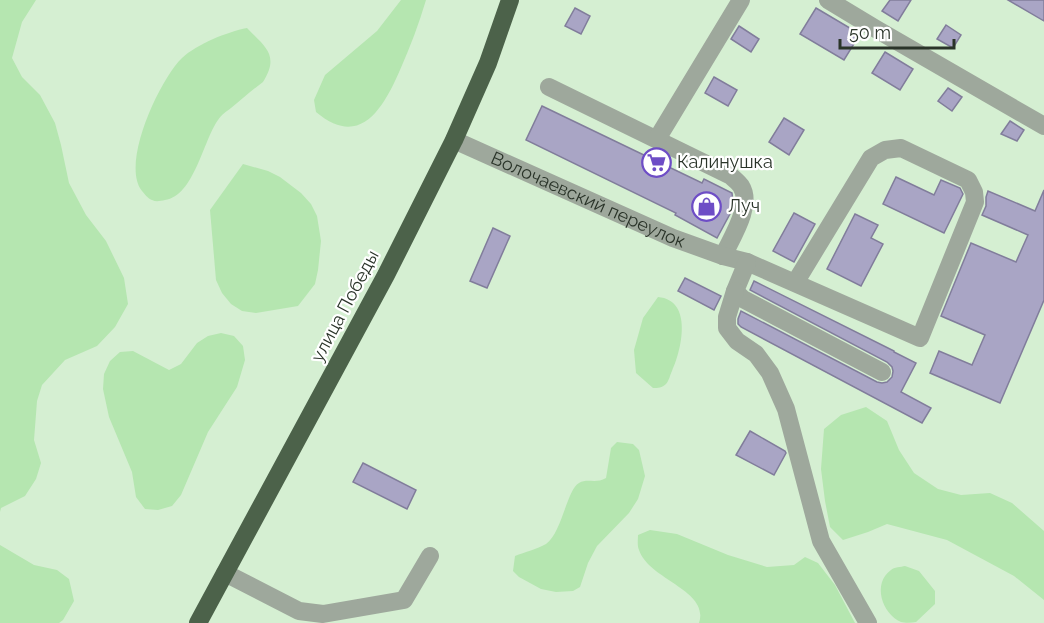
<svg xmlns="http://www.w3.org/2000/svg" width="1044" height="623" font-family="Raleway,sans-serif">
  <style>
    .green { fill: #b5e6b0 }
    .building { fill: #a9a5c5; stroke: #817d9b; stroke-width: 1.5 }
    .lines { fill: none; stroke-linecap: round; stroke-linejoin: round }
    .minor { stroke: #9ea89c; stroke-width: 18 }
    .highway { stroke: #4c624a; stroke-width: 18 }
    .labels { text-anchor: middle; stroke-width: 4.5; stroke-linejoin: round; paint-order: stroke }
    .poi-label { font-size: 18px; fill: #2a3429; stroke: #fff; text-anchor: start }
    .street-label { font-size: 18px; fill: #2a3429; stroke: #fff }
  </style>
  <rect width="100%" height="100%" fill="#d5efd2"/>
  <g class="green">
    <polygon points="0,0 36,0 22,22 12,58 22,77 40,95 55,123 61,145 69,183 86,215 106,241 124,278 128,304 115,327 97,346 65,360 42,385 37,401 34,440 41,463 36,479 25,496 1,508 0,512"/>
    <path d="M 401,0 L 426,0 C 419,24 410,47 400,70 C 383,109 360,149 316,112 L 314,100 L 325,75 L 377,31 Z"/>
    <path d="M 247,28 C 265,47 280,55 263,82 C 252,90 242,99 231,108 C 227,111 221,115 218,120 C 203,141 194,196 165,200 C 160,201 156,202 152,200 C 147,198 145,194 142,191 C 120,164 160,79 182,58 C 197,44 227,32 247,28 Z"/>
    <polygon points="243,164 268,171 280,177 301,193 311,204 317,216 321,241 318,270 315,284 298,306 256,313 242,311 231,304 222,293 216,280 210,210"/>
    <path d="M 658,297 C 693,300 682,349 672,371 C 670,375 669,381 666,384 C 662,388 658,388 653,388 L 636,373 L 634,350 L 643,318 Z"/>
    <polygon points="221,333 234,336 243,346 245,360 237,387 208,432 181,495 172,506 158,510 145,509 136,497 132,472 109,417 103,389 104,374 110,361 120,352 133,351 169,370 181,364 197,343 208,336"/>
    <polygon points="866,407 887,421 899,450 914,473 938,489 961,495 990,493 1012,503 1044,531 1044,600 1014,576 947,540 887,524 868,532 843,540 830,527 825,501 821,469 824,429 841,415"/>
    <path d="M 617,442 L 633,444 L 639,450 L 645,476 L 638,499 L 629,513 L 597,546 L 588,563 L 580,587 L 573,591 L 556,592 L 541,589 L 519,577 L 513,571 L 515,556 C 525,552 537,549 546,544 C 562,533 567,489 579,483 C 587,478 596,484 606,478 L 611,448 Z"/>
    <path d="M 650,530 L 677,534 L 728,555 L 767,567 L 794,565 L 805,557 L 818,563 L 835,585 L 855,623 L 699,623 C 710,590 649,580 639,550 C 637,546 638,539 638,535 Z"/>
    <polygon points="0,545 34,565 57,570 69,579 74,601 63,620 59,623 0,623"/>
    <path d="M 905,566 L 919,571 L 935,591 L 935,604 L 916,622 C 911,623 905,623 901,622 C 882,614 872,583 891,570 C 894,567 901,567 905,566 Z"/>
  </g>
  <g class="building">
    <polygon points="890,0 911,0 898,21 882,11"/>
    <polygon points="1008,0 1044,0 1044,21"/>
    <polygon points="575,8 590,16 581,34 565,26"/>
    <polygon points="816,8 860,34 844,60 800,34"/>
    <polygon points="946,25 961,35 953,48 937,39"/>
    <polygon points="739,26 759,39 751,52 731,39"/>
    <polygon points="885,52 913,69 900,90 872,73"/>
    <polygon points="714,77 737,90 728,106 705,93"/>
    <polygon points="948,88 962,97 952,111 938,101"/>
    <polygon points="542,106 702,183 704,179 732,193 733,202 731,212 717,238 675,215 676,213 526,140"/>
    <polygon points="784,118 804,130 789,155 769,142"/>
    <polygon points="1010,121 1024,130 1017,141 1001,134"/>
    <polygon points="896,177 934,195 941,180 960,188 963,194 944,233 883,204"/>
    <polygon points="1044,190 1044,300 1000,403 930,373 939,351 972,365 985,335 941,316 971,243 1016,262 1028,235 982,215 986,206 986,197 988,191 1035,211"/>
    <polygon points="794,213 815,224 794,262 773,251"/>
    <polygon points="855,214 878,225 871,238 883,244 861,286 827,269"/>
    <polygon points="493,228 510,236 487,288 470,281"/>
    <polygon points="685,278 721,296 714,310 678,291"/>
    <polygon points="754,281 894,351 894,352 916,363 901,392 931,408 922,423 741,327 738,324 738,319 741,311 877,382 882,383 887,382 892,377 893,371 892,367 887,362 750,290"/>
    <polygon points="750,431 785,451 786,453 774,475 736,455"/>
    <polygon points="363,463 416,490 407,509 353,482"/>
  </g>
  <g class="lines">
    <g class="minor">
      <polyline points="828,0 876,29 1044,126"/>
      <path d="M 549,87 L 731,176 C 734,179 739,183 741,186 C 753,205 732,237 723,256"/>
      <polyline points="657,139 741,0"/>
      <path id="s1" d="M 454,140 L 673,238 L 723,256 L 747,262 L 920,338 L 975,202 L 974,192 L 968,180 L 901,148 L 885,150 L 871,158 L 795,283"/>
      <polyline points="747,262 735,291 743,299 882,372"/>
      <polyline points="735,291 727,317 727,328 737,341 756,354 770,373 786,409 821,541 868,623"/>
      <polyline points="225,573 299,611 323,614 404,600 430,556"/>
    </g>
    <polyline class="highway" points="198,623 386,275 454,140 488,63 510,0"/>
  </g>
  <defs>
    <symbol id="supermarket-ring" viewBox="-11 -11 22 22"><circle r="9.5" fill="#fff" stroke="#6e4dc6" stroke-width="1.5"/><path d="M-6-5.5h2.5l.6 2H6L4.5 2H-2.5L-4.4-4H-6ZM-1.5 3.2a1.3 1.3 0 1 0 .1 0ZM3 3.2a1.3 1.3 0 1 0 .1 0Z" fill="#6e4dc6"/></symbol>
    <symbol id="shop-ring" viewBox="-11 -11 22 22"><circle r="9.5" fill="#fff" stroke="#6e4dc6" stroke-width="1.5"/><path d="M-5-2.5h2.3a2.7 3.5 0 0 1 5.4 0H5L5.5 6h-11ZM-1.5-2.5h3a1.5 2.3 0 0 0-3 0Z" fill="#6e4dc6"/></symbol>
  </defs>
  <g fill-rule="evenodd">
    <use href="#supermarket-ring" x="640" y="146" width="33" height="33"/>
    <use href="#shop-ring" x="690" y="190" width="33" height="33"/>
  </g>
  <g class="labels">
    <g class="poi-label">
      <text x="677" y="168">Калинушка</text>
      <text x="728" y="212">Луч</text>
    </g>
    <g class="street-label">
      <text dy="6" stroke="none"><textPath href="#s1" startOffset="147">Волочаевский переулок</textPath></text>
      <text transform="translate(345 306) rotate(-62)" y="6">улица Победы</text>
    </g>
  </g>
  <path d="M840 39v9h114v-9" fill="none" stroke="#2a3429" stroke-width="3"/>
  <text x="849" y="39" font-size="18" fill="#2a3429" stroke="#ffffff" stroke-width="4.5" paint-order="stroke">50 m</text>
</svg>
